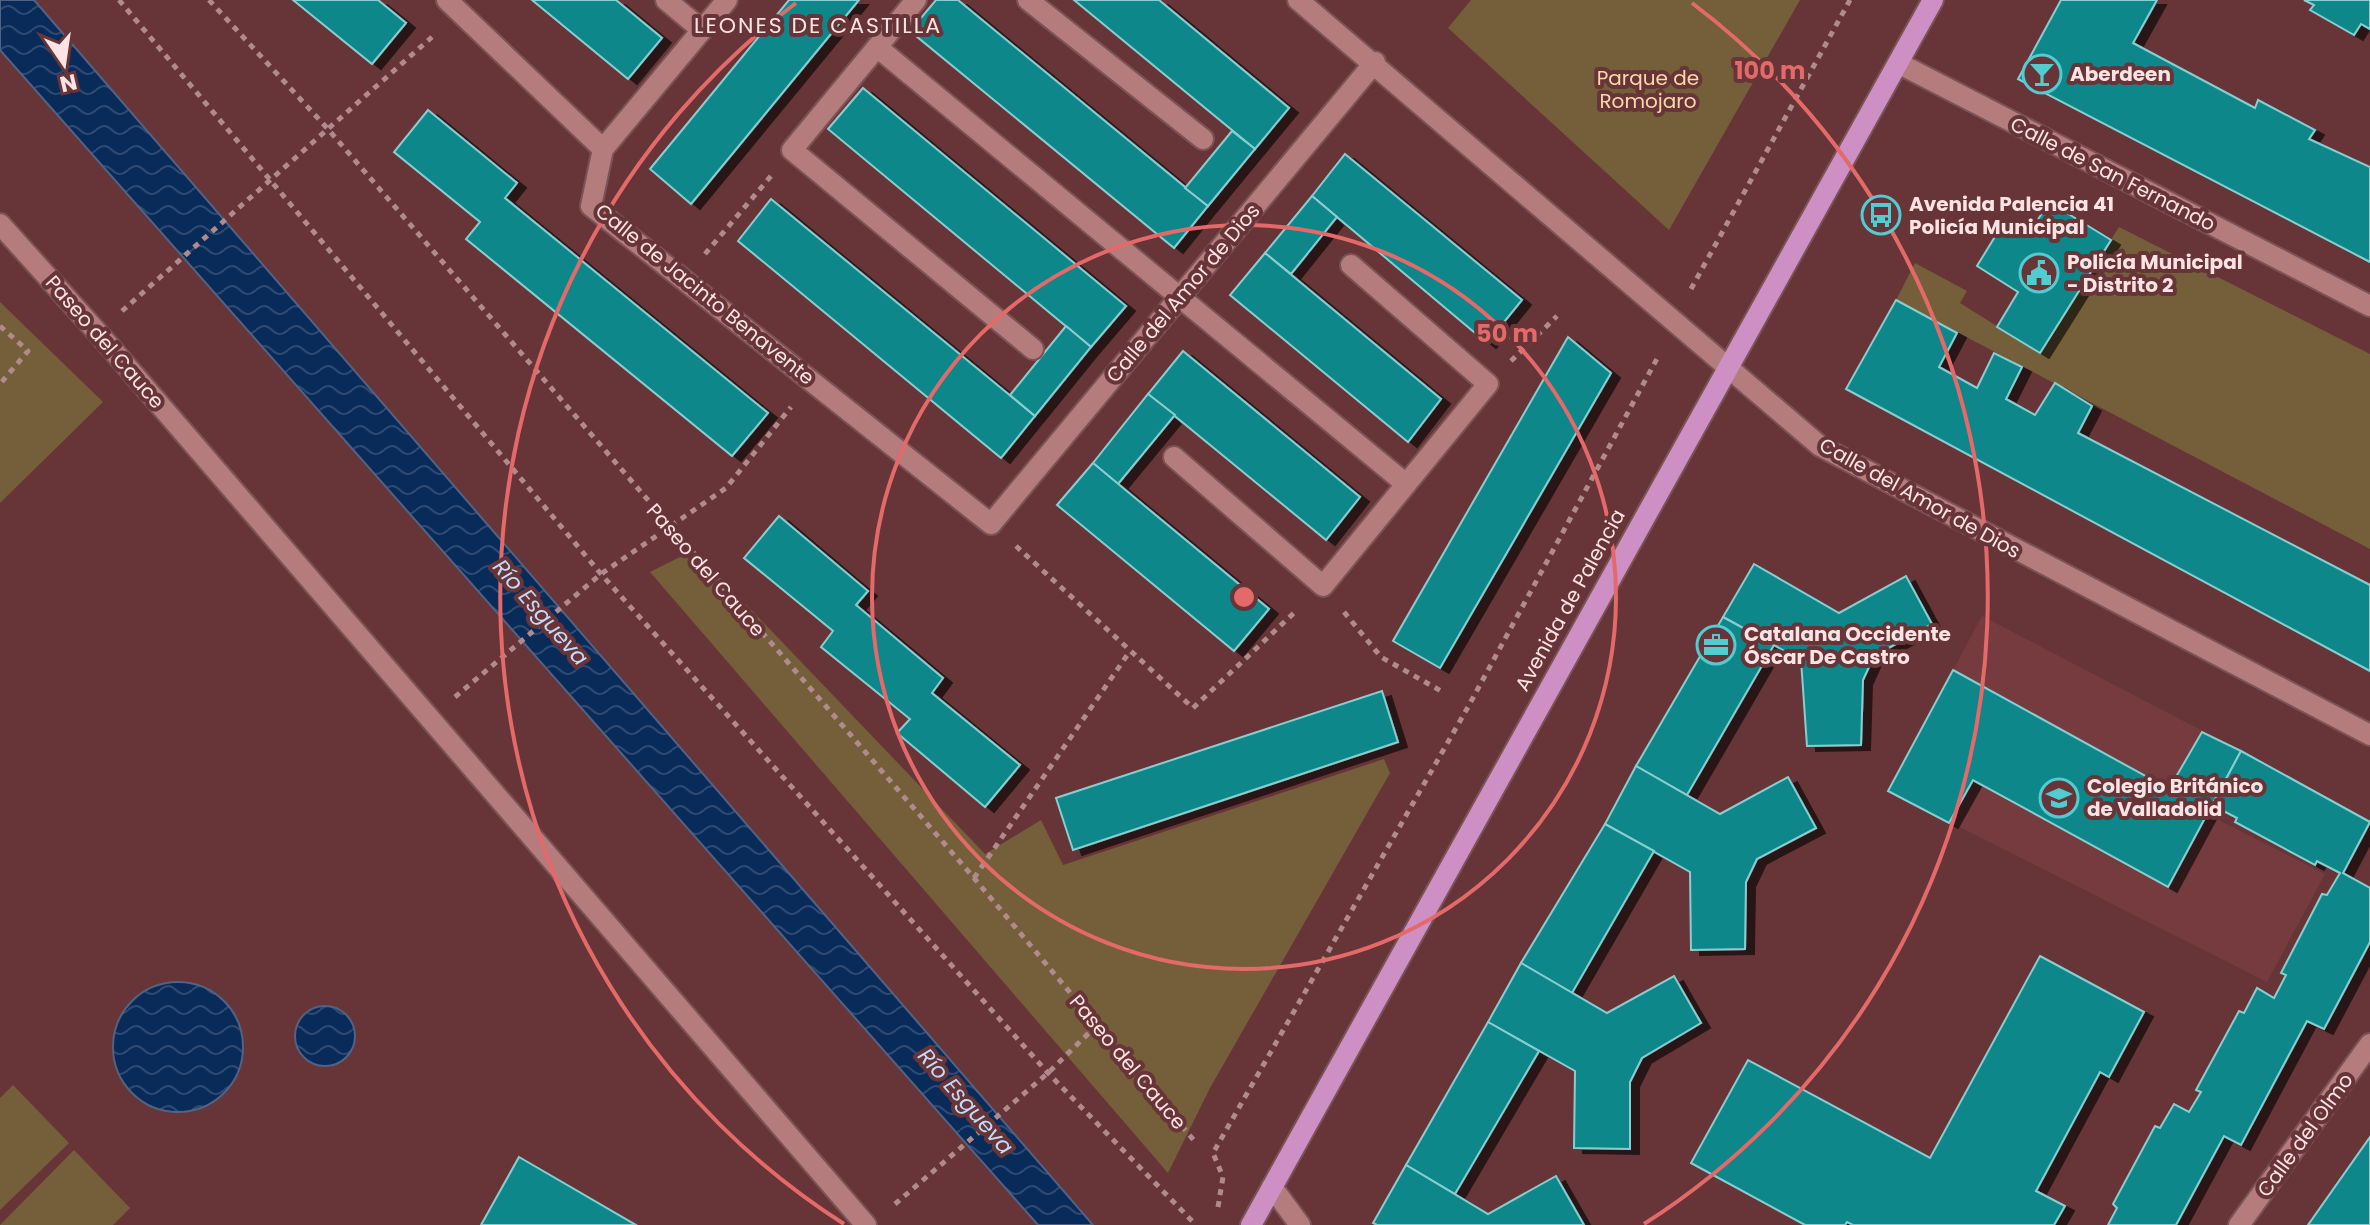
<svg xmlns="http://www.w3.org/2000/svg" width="2370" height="1225" font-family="Poppins,sans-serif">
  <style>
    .built { fill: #753b3e }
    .green { fill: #755e3a }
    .water { fill: url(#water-waves); stroke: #526283; stroke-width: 2 }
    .building { fill: #10878a; stroke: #88ced0; stroke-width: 2; filter: url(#shadow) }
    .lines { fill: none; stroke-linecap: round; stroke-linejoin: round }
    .minor-casing { stroke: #7b5356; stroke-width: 24 }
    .major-casing { stroke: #7b5356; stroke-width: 24 }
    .path { stroke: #b18a8c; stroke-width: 5; stroke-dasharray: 6 6; stroke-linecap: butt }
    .minor { stroke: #b47c7d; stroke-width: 20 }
    .major { stroke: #ce90c4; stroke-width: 20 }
    .ring { fill: none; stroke: #e46969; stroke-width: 4 }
    .labels { text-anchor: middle; stroke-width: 8; stroke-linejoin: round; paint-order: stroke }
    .poi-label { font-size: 20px; font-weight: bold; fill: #fde3e3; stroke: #673538; text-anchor: start }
    .park-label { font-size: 20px; fill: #fad9a7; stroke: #673538 }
    .street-label { font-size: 20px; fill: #fde3e3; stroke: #673538 }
    .neighbourhood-label { font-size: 22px; letter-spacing: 2px; fill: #fde3e3; stroke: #673538 }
    .water-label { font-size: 22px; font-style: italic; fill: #c4daf9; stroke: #673538 }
    .centre { fill: #e46969; stroke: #673538; stroke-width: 4 }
    .ring-label { font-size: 24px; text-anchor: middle; font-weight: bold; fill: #e46969; stroke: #673538; stroke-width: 8; stroke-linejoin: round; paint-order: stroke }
  </style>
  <defs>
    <pattern id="water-waves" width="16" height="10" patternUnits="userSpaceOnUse" patternTransform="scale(2)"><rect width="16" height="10" fill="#092b5a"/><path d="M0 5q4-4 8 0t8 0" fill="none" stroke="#2e4a72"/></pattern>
    <filter id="shadow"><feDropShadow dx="9" dy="5" stdDeviation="0" flood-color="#0009"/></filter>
  </defs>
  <rect width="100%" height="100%" fill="#673538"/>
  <polygon class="built" points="1982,616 2241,751 2207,814 2325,874 2267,982 1888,791"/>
  <g class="green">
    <polygon points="1471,0 1800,0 1669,230 1448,28"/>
    <polygon points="2119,227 2370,354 2370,549 1896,300 1915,263 1967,291 1960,303 2040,353"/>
    <polygon points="0,302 103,402 0,503"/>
    <polygon points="694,550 985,854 1041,820 1063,865 1384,759 1390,773 1210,1088 1168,1173 650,572"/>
    <polygon points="13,1085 69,1143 0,1210 0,1098"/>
    <polygon points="74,1150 130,1208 113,1225 0,1225"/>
  </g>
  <g class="water">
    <polygon points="0,0 34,0 1093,1225 1038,1225 0,50"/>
    <circle cx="178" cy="1047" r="65"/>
    <circle cx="325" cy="1036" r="30"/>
  </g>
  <g class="building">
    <polygon points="293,0 378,0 406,23 372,64"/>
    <polygon points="532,0 616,0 662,38 628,79"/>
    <polygon points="789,0 859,0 691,204 650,169"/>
    <polygon points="936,0 958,0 1208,206 1174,248 910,31"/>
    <polygon points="1074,0 1159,0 1289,108 1255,149"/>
    <polygon points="2061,0 2157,0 2133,43 2255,108 2258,100 2315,130 2309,139 2370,167 2370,262 2018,79"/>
    <polygon points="2304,0 2370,0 2370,29 2361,24 2354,35 2310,10 2314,5"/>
    <polygon points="863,88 1126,306 1091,347 828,129"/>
    <polygon points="428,110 517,183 505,198 768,413 732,456 466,239 480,222 394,152"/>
    <polygon points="1232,131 1255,149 1208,206 1185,188"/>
    <polygon points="1345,154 1522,300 1487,343 1312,196"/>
    <polygon points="1312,196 1337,217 1291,274 1265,253"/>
    <polygon points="771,199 1035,416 1001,458 738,241"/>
    <polygon points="2049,202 2111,240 2040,353 1997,327 2018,292 1977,266 2004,222 2027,237"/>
    <polygon points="1265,253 1441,399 1408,442 1230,295"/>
    <polygon points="1896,300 1957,333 1939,367 1977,388 1994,353 2022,367 2006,399 2035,415 2055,383 2092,406 2078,433 2370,585 2370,671 1846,389"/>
    <polygon points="1066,326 1091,347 1035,416 1010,395"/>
    <polygon points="1568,337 1611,373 1440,668 1393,641"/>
    <polygon points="1183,351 1360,497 1326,540 1148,394"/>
    <polygon points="1148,394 1175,415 1118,484 1093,463"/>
    <polygon points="1093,463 1269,609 1234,651 1057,505"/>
    <polygon points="779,516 868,591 856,605 943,678 932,693 1020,765 985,807 897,733 910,719 821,647 833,631 744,558"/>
    <polygon points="1754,564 1839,613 1906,576 1932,624 1874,656 1863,680 1861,745 1807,746 1801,660 1723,617"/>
    <polygon points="1723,617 1774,645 1687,795 1636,766"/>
    <polygon points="1953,670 2169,789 2202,732 2241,751 2168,887 1973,780 1949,823 1888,791"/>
    <polygon points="1382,691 1398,742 1073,850 1056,798"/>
    <polygon points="2241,751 2370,822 2343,873 2370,888 2370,942 2324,1029 2307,1021 2241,1145 2224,1136 2176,1225 2108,1225 2117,1208 2113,1204 2155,1126 2160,1128 2174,1104 2189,1112 2201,1092 2196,1090 2239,1011 2244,1013 2257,988 2274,998 2286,975 2281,973 2322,894 2327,895 2340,873 2317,861 2315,865 2235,822 2237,818 2212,805"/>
    <polygon points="1636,766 1720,814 1788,777 1816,828 1757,859 1746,882 1745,949 1691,950 1690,872 1605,824"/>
    <polygon points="1605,824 1654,851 1572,993 1521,963"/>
    <polygon points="2040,956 2144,1012 2109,1077 2100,1072 2036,1191 2065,1206 2054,1225 1853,1225 1847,1222 1845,1225 1805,1225 1691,1163 1748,1060 1930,1158"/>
    <polygon points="1521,963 1607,1013 1674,976 1701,1023 1642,1058 1630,1082 1630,1149 1574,1148 1575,1071 1488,1022"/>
    <polygon points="1488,1022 1539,1051 1455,1194 1406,1165"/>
    <polygon points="2370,1137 2370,1225 2308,1225"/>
    <polygon points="519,1157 636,1225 481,1225"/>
    <polygon points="1406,1165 1488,1214 1556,1176 1584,1225 1377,1225 1373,1223"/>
  </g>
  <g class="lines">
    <defs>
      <g id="minor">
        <polyline points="447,0 603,149 591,206 991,524 1375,62"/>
        <polyline points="666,0 702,30"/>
        <polyline points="916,0 792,150 1033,349"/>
        <polyline points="1028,0 1203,139"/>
        <polyline points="1298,0 1820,446 2370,735"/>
        <polyline points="877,47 1406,484"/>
        <polyline points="1898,63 2370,306"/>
        <polyline points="603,149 727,0"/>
        <polyline points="0,224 98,333 866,1225"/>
        <polyline points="1174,457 1323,586 1488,384 1351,265"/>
        <polyline points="1272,1187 1300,1225"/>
        <polyline points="2239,1225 2370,1044"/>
      </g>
      <polyline id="major" points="1251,1225 1933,0"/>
    </defs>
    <use href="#minor" class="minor-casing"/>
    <use href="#major" class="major-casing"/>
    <g class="path">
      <polyline points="119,0 601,574 1048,1073 1196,1225"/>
      <polyline points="209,0 327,128 974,878 1197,1144"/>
      <polyline points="705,254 771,176"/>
      <polyline points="1691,289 1850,0"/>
      <polyline points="122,311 432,37"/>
      <polyline points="0,326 28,351 0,384"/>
      <polyline points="1511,361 1557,316"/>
      <polyline points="1016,546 1193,708 1296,611"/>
      <polyline points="1344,612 1381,657 1441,691"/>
      <polyline points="455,697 601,574 726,488 791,407"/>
      <polyline points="974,878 1130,651"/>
      <polyline points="895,1204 1048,1073 1097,1025"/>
      <polyline points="1218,1207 1223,1177 1213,1153 1468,707 1659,355"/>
    </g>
    <use href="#minor" class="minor"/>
    <use href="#major" class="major"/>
  </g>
  <g class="ring">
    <circle cx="1244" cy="597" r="372"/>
    <path d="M844 1224A744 744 0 0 1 796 3M1692 3A744 744 0 0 1 1644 1224"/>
  </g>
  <defs>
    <symbol id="bar-ring" viewBox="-11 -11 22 22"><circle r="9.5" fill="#673538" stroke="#52ccd0" stroke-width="1.5"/><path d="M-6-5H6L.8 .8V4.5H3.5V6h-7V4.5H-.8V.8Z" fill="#52ccd0"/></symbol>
    <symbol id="bus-ring" viewBox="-11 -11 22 22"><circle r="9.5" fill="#673538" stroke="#52ccd0" stroke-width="1.5"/><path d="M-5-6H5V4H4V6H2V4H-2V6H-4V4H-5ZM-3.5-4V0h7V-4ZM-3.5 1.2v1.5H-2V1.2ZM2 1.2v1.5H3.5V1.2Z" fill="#52ccd0"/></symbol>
    <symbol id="civic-ring" viewBox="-11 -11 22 22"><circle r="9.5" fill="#673538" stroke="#52ccd0" stroke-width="1.5"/><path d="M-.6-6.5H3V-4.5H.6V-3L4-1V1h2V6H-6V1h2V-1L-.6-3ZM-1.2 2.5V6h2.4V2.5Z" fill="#52ccd0"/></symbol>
    <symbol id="office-ring" viewBox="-11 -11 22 22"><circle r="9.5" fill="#673538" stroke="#52ccd0" stroke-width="1.5"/><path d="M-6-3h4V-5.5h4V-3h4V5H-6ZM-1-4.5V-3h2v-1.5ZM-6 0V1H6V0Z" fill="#52ccd0"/></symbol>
    <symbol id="school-ring" viewBox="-11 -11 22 22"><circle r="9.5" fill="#673538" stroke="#52ccd0" stroke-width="1.5"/><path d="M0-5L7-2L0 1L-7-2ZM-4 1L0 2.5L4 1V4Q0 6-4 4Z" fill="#52ccd0"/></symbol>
  </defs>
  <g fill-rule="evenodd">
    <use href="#bar-ring" x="2020" y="52" width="44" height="44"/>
    <use href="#bus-ring" x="1859" y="193" width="44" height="44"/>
    <use href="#civic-ring" x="2017" y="251" width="44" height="44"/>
    <use href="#office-ring" x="1694" y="623" width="44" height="44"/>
    <use href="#school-ring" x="2037" y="776" width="44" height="44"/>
  </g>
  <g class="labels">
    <g class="poi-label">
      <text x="2070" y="81">Aberdeen</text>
      <text x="1909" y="211">Avenida Palencia 41<tspan x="1909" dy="23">Policía Municipal</tspan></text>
      <text x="2067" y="269">Policía Municipal<tspan x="2067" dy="23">- Distrito 2</tspan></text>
      <text x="1744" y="641">Catalana Occidente<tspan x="1744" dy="23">Óscar De Castro</tspan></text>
      <text x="2087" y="793">Colegio Británico<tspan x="2087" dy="23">de Valladolid</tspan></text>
    </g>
    <g class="park-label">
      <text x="1648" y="85">Parque de<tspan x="1648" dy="23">Romojaro</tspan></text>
    </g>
    <g class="street-label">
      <text transform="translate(2113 174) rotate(27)" y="7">Calle de San Fernando</text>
      <text transform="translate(1183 293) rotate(-50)" y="7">Calle del Amor de Dios</text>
      <text transform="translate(705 294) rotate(39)" y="7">Calle de Jacinto Benavente</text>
      <text transform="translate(105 342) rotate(49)" y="7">Paseo del Cauce</text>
      <text transform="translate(1920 498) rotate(29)" y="7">Calle del Amor de Dios</text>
      <text transform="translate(706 570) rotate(49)" y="7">Paseo del Cauce</text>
      <text transform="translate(1570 600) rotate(-61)" y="7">Avenida de Palencia</text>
      <text transform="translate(1128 1062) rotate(50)" y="7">Paseo del Cauce</text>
      <text transform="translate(2305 1135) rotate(-54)" y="7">Calle del Olmo</text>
    </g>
    <g class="neighbourhood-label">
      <text x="818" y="33">LEONES DE CASTILLA</text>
    </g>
    <g class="water-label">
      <text transform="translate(541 612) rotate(49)" y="8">Río Esgueva</text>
      <text transform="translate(966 1101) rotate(49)" y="8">Río Esgueva</text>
    </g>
  </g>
  <circle cx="1244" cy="597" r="12" class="centre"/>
  <g class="ring-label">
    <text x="1770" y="79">100 m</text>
    <text x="1507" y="342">50 m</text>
  </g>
  <g transform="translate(64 64) rotate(167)" stroke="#673538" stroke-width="6" paint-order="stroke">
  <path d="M0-6L14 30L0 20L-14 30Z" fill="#fde3e3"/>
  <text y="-12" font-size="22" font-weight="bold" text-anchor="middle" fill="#fde3e3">N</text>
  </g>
</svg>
